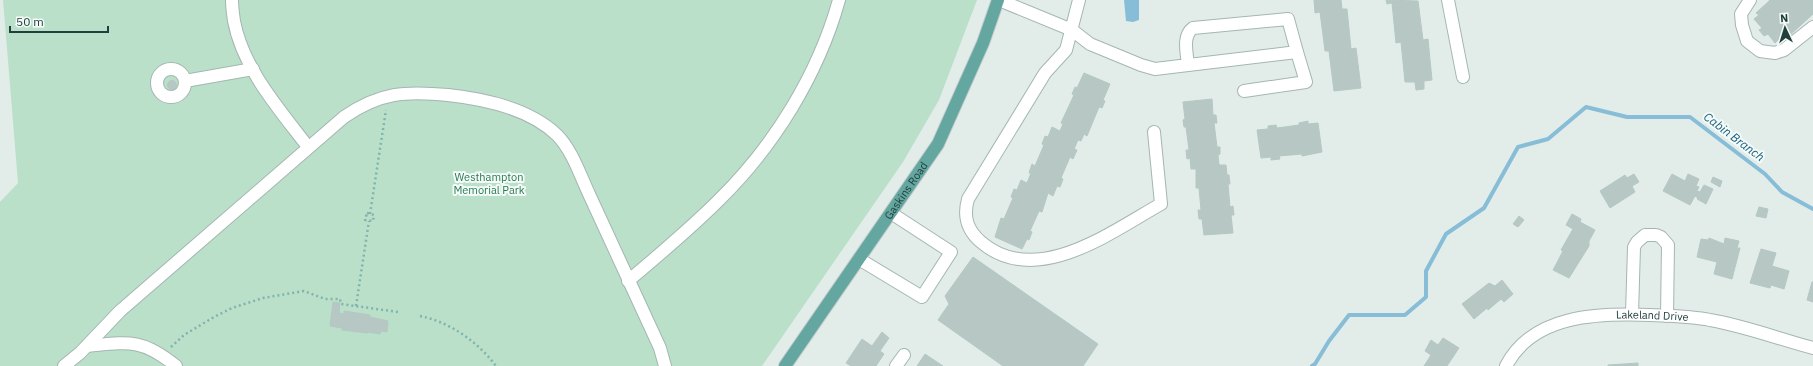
<svg xmlns="http://www.w3.org/2000/svg" width="1813" height="366" font-family="'IBM Plex Sans',sans-serif">
  <style>
    .green { fill: #bae0ca }
    .water { fill: #87bdd6 }
    .lines { fill: none; stroke-linecap: round; stroke-linejoin: round }
    .stream { stroke: #87bdd6; stroke-width: 4 }
    .building { fill: #b7c8c4; stroke: #b4c8c3 }
    .minor-casing { stroke: #a4b6b3; stroke-width: 14 }
    .major-casing { stroke: #c1cac9; stroke-width: 14 }
    .path { stroke: #81b3ac; stroke-width: 2.5; stroke-dasharray: 2 3; stroke-linecap: butt }
    .minor { stroke: #fff; stroke-width: 12 }
    .major { stroke: #64a6a0; stroke-width: 12 }
    .labels { text-anchor: middle; stroke-width: 4; stroke-linejoin: round; paint-order: stroke }
    .park-label { font-size: 11px; fill: #287a55; stroke: #f3faf7 }
    .street-label { font-size: 11px; fill: #21403d; stroke: #f3faf7 }
    .water-label { font-size: 12px; font-style: italic; fill: #175d80; stroke: #f3faf7 }
  </style>
  <rect width="100%" height="100%" fill="#e2edea"/>
  <polygon class="green" points="3,0 977,0 939,100 903,162 762,366 0,366 0,202 18,183"/>
  <polygon class="water" points="1124,0 1139,0 1139,20 1133,22 1126,21"/>
  <g class="lines">
    <polyline class="stream" points="1312,366 1315,364 1329,341 1349,315 1405,315 1426,297 1426,271 1446,234 1484,208 1518,147 1548,139 1586,107 1627,117 1690,117 1765,174 1782,192 1813,209"/>
  </g>
  <g class="building">
    <polygon points="1314,0 1341,0 1342,9 1347,9 1351,49 1356,48 1361,88 1334,91 1329,51 1325,51 1320,12 1315,13"/>
    <polygon points="1386,0 1418,1 1423,40 1428,39 1432,80 1424,81 1424,89 1416,90 1415,82 1405,82 1401,42 1396,43 1392,3 1387,4"/>
    <polygon points="1770,0 1813,0 1813,14 1789,36 1781,41 1779,39 1775,43 1768,34 1764,36 1759,30 1762,28 1754,19 1759,15 1756,13"/>
    <polygon points="1084,73 1110,84 1103,100 1105,101 1102,108 1099,107 1087,136 1084,134 1081,141 1078,140 1074,149 1077,150 1073,159 1070,157 1061,178 1063,179 1060,187 1057,186 1053,196 1048,193 1042,212 1039,211 1030,231 1032,232 1029,240 1027,239 1022,249 995,237 1001,218 1004,219 1013,198 1011,197 1014,189 1017,190 1021,180 1027,183 1031,173 1029,173 1032,164 1035,166 1044,145 1042,144 1045,136 1048,137 1052,127 1060,131 1063,124 1061,123 1074,95 1072,94 1075,87 1077,88"/>
    <circle cx="172" cy="85" r="4.5"/>
    <polygon points="1212,99 1213,115 1216,115 1217,123 1214,123 1217,147 1220,147 1220,154 1218,155 1219,165 1226,165 1227,175 1229,175 1230,184 1228,184 1230,207 1233,206 1234,215 1231,215 1233,233 1204,235 1202,219 1199,219 1198,210 1201,210 1199,188 1196,188 1196,169 1191,169 1190,158 1187,159 1186,150 1189,150 1186,127 1184,127 1183,120 1185,119 1183,102"/>
    <polygon points="1308,121 1308,124 1318,123 1322,152 1302,156 1302,154 1279,156 1280,159 1271,160 1271,157 1261,158 1257,130 1268,129 1268,126 1276,125 1277,128 1299,125 1299,123"/>
    <polygon points="1634,174 1639,182 1632,186 1635,192 1610,208 1600,191 1625,175 1627,178"/>
    <polygon points="1672,174 1685,181 1688,174 1699,179 1696,186 1699,187 1697,191 1700,192 1704,185 1713,189 1706,204 1697,199 1698,198 1695,196 1690,205 1663,191"/>
    <polygon points="1713,177 1722,181 1720,187 1711,182"/>
    <polygon points="1759,207 1768,209 1766,218 1756,216"/>
    <polygon points="1572,214 1581,219 1580,222 1595,230 1589,241 1589,246 1569,278 1553,270 1563,251 1561,250 1573,229 1566,225"/>
    <polygon points="1519,216 1524,220 1518,227 1513,224"/>
    <polygon points="1709,238 1724,244 1725,238 1739,241 1737,248 1740,248 1732,279 1714,274 1717,262 1697,257 1701,239 1708,240"/>
    <polygon points="1761,249 1776,253 1772,266 1789,271 1784,289 1771,285 1770,288 1750,283"/>
    <polygon points="973,257 1098,344 1083,366 1003,366 938,320 949,304 945,296"/>
    <polygon points="1502,280 1513,294 1504,302 1501,299 1488,310 1487,308 1474,319 1462,304 1489,283 1495,286"/>
    <polygon points="1812,282 1813,282 1813,302 1807,300"/>
    <polygon points="333,302 340,303 339,313 344,314 344,311 370,315 370,317 388,321 387,332 381,331 380,334 368,332 368,333 342,330 342,328 330,326"/>
    <polygon points="882,332 889,338 880,351 884,354 876,366 851,366 846,363 862,339 872,346"/>
    <polygon points="1443,338 1459,348 1447,366 1424,366 1431,355 1425,351 1431,340 1438,345"/>
    <polygon points="925,354 943,366 917,366"/>
    <polygon points="1638,363 1638,366 1608,366 1608,365"/>
  </g>
  <g class="lines">
    <defs>
      <g id="minor">
        <path d="M 232,0 C 232,7 233,14 234,21 C 243,69 280,110 308,147"/>
        <path d="M 999,0 L 1072,30 L 1090,44 L 1141,65 L 1155,69 L 1297,52 L 1288,19 L 1193,28 C 1182,36 1187,53 1188,65"/>
        <path d="M 1079,0 L 1066,50 L 1045,73 L 968,199 C 963,217 967,230 981,242 C 1036,289 1111,232 1161,204 L 1154,132"/>
        <polyline points="1448,0 1463,77"/>
        <polyline points="1750,0 1741,14 1742,25 1747,41 1760,51 1775,53 1784,50 1813,27"/>
        <circle cx="171" cy="83" r="14"/>
        <polyline points="185,81 253,69"/>
        <polyline points="1244,91 1306,82 1297,52"/>
        <polyline points="859,259 922,297 951,252 891,213"/>
        <path d="M 628,281 C 659,255 690,229 719,200 C 774,146 818,75 839,0"/>
        <polyline points="1632,314 1634,247 1637,242 1645,235 1656,235 1661,237 1668,245 1667,316"/>
        <path d="M 87,346 C 128,342 142,338 176,366"/>
        <path d="M 64,366 L 80,353 L 120,311 L 344,117 C 380,92 406,91 448,95 C 485,99 529,108 557,135 C 572,150 580,175 589,194 C 613,245 636,297 660,348 L 665,366"/>
        <polyline points="896,366 904,355"/>
        <path id="s1" d="M 1506,366 C 1533,314 1599,313 1650,315 C 1670,316 1690,316 1710,320 C 1745,326 1779,339 1813,348"/>
      </g>
      <g id="major">
        <path id="s2" d="M 785,366 L 938,144 L 983,43 L 998,0"/>
      </g>
    </defs>
    <use href="#minor" class="minor-casing"/>
    <use href="#major" class="major-casing"/>
    <g class="path">
      <polygon points="367,213 374,215 373,221 365,220"/>
      <polyline points="370,214 386,110"/>
      <polyline points="356,306 369,221"/>
      <path d="M 420,316 C 450,322 478,342 496,366"/>
      <polyline points="171,347 184,335 214,317 232,308 263,298 304,291 325,299 340,299 341,304 398,312"/>
    </g>
    <use href="#minor" class="minor"/>
    <use href="#major" class="major"/>
  </g>
  <g class="labels">
    <g class="park-label">
      <text x="489" y="181">Westhampton<tspan x="489" dy="13">Memorial Park</tspan></text>
    </g>
    <g class="street-label">
      <text dy="4" stroke="none"><textPath href="#s2" startOffset="213">Gaskins Road</textPath></text>
      <text dy="4" stroke="none"><textPath href="#s1" startOffset="164">Lakeland Drive</textPath></text>
    </g>
    <g class="water-label">
      <text transform="translate(1734 137) rotate(37)" y="4">Cabin Branch</text>
    </g>
  </g>
  <g transform="translate(1785 28) rotate(356)" stroke="#f3faf7" stroke-width="3" paint-order="stroke">
  <path d="M0-3L7 15L0 10L-7 15Z" fill="#21403d"/>
  <text y="-6" font-size="11" font-weight="bold" text-anchor="middle" fill="#21403d">N</text>
  </g>
  <path d="M10 26v6h98v-6" fill="none" stroke="#21403d" stroke-width="2"/>
  <text x="16" y="26" font-size="12" fill="#21403d" stroke="#f3faf7" stroke-width="3" paint-order="stroke">50 m</text>
</svg>
